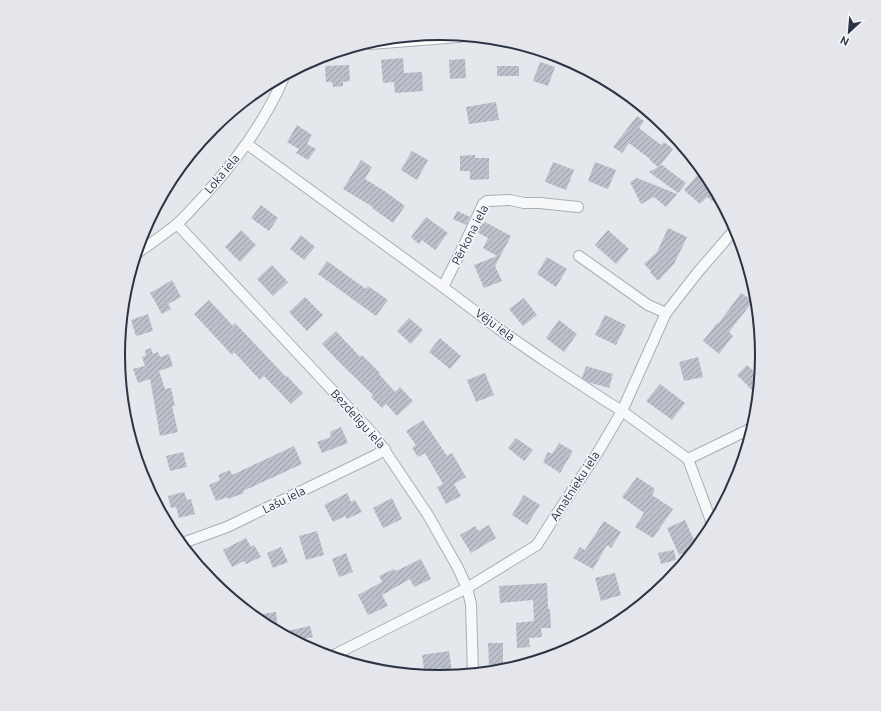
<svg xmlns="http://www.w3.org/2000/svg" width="881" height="711" font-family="Ubuntu,sans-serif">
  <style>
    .building { fill: url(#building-hatch) }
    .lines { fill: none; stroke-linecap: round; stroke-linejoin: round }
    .street-casing { stroke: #a9aeb7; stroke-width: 12 }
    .secondary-casing { stroke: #a9aeb7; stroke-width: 16 }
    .street { stroke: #f7f8fa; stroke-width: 10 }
    .secondary { stroke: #fff; stroke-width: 14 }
    .labels { text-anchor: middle; stroke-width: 3.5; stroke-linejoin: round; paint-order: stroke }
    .street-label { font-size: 12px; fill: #2b3445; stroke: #f4f6f9 }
    .rim { fill: none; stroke: #2b3445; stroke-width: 2 }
  </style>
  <defs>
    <pattern id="building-hatch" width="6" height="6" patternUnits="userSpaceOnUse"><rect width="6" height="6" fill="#bbc0ca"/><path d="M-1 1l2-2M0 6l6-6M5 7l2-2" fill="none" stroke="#989da6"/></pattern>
  </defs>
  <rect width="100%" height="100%" fill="#e4e7ec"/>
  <g class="building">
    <polygon points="403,58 404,73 422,72 423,91 395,93 394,82 383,83 381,60"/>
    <polygon points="465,59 466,78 450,79 449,60"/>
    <polygon points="540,62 555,67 548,86 533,81"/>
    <polygon points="349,65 350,81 343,82 343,86 333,87 332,82 326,82 325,66"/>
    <rect x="497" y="66" width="22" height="10"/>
    <polygon points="496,102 499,120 469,124 466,107"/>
    <polygon points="637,116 644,121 639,128 661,145 664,142 673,149 659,167 662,165 686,183 678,193 649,172 658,167 650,160 650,159 629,143 622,153 613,147"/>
    <polygon points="297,125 312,135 307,144 316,149 308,160 296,153 299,149 287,142"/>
    <polygon points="412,151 428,160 417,180 401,170"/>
    <polygon points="475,155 475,158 489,158 489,179 470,180 470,171 460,171 460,156"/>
    <polygon points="361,160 372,167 365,179 383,190 405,206 393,223 372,208 373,207 343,189"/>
    <polygon points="553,162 574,170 566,190 545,182"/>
    <polygon points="595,162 616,170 608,189 588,181"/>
    <polygon points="702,170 709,177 729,214 707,197 700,204 684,190"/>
    <polygon points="637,178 677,194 666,207 654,197 641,204 630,182"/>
    <polygon points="261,205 278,218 269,231 251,218"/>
    <polygon points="457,211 470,217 466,225 453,219"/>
    <polygon points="426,217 448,233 435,250 422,240 419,244 411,237"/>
    <polygon points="485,222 511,236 495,266 502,281 484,288 474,265 497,256 483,248 488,238 477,232 482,223 484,224"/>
    <polygon points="668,228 687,237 674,264 658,281 650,272 651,271 644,264 657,252"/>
    <polygon points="241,230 256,245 240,262 225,247"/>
    <polygon points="608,230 629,249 616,264 595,245"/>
    <polygon points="301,235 315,247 304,260 290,249"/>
    <polygon points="547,257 567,269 556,287 537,274"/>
    <polygon points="327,261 366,289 368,286 388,300 376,316 318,274"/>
    <polygon points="272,265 288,282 273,296 257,279"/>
    <polygon points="172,280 181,297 168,304 171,309 162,314 150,293"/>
    <polygon points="741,293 753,301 729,332 733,336 719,354 703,341 717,323 718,324"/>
    <polygon points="305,297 323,315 307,331 289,312"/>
    <polygon points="524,298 537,315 523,326 509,309"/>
    <polygon points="209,300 233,326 235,323 286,377 287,376 303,393 291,404 264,376 260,380 234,352 232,355 194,314"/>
    <polygon points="148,314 153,331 136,336 131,320"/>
    <polygon points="605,315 626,325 616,345 595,335"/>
    <polygon points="409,318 423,330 411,344 397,331"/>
    <polygon points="559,320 577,334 564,352 546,338"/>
    <polygon points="336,331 360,357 362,355 380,373 379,374 395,392 400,387 413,401 397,416 386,404 382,408 371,397 373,395 340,363 322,344"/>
    <polygon points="440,338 461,356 450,369 429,352"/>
    <polygon points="151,348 153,354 158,352 160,357 169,354 173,366 159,371 165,389 171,388 175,406 172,406 178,432 160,436 150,379 138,383 133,369 145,366 142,357 146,356 145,350"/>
    <polygon points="698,357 703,377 684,381 679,362"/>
    <polygon points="747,365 761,378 759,397 737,375"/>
    <polygon points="586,366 613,374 609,388 588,382 582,378"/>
    <polygon points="485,373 494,395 476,402 467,380"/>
    <polygon points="660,384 685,403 672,420 646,401"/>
    <polygon points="423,420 447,456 452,453 466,477 454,484 461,496 446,504 437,487 443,484 425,453 418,457 412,448 416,445 406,431"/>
    <polygon points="341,427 348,443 322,453 317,442 331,437 330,432"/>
    <polygon points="516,438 533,450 524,461 508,448"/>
    <polygon points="559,443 573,451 560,473 543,462 548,452 552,454"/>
    <polygon points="294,446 302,464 243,491 244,493 228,499 228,497 216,501 209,485 220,480 218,475 230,470 232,475"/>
    <polygon points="183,452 187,467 170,471 166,456"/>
    <polygon points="637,477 655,489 652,495 673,509 653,538 635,527 644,513 622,497"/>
    <polygon points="184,492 187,500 191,499 195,514 179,518 176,507 171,508 168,496"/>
    <polygon points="347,493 351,502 355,500 362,512 347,519 345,516 333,522 324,505"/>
    <polygon points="524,495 540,505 527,525 512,515"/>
    <polygon points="392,498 402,519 383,528 373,508"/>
    <polygon points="685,520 697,547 679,555 667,528"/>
    <polygon points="604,521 621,532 611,548 607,545 593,569 573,558 580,547 585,550"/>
    <polygon points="489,525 496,538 471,553 460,535 475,526 478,531"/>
    <polygon points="317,531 324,555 306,560 299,536"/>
    <polygon points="246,538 251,547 254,545 261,557 246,564 244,561 232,567 223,550"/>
    <polygon points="281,547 288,562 273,568 267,553"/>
    <polygon points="674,550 676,560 661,564 658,553"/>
    <polygon points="346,553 353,572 339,577 332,559"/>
    <polygon points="421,559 431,579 414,587 410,579 382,595 388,606 368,615 358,595 382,582 379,576 394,569 396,571"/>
    <polygon points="615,573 621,595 601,601 595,578"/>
    <polygon points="547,583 548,609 550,609 551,628 541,628 542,637 529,638 530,647 517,648 516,623 534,621 533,600 500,603 499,586"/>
    <polygon points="276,612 278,633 310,626 313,637 294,641 264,625 263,614"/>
    <polygon points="488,643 503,643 503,666 489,666"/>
    <polygon points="449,651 452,672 425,676 422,655"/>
  </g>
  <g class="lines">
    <defs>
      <g id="street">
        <polyline points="247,144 443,287 496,327 542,359 606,401 622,411 688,459 713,526"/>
        <polyline points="177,224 375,436 428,515 458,568 467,588 471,604 473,675"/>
        <path d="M 136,254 C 150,244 165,234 178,223 C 187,215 195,205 204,196 C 237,160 266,120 285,75"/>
        <polyline points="579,256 648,305 666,313"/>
        <polyline points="443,287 465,243 483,204 487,201 510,200 524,203 540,203 578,207"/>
        <polyline points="688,459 754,427"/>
        <polyline points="180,544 227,527 376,455 385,449"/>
        <polyline points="330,657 467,588 537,545 554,518 598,452 622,411 666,313 698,272 736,228"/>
      </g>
      <polyline id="secondary" points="370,42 459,35"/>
    </defs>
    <use href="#street" class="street-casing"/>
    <use href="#secondary" class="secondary-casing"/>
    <use href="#street" class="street"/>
    <use href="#secondary" class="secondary"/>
  </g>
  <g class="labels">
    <g class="street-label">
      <text transform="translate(222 174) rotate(-50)" y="4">Loka iela</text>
      <text transform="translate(470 235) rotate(-63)" y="4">Pērkona iela</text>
      <text transform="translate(495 325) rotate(36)" y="4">Vēju iela</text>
      <text transform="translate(358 419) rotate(48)" y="4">Bezdelīgu iela</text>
      <text transform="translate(575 486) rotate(-57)" y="4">Amatnieku iela</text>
      <text transform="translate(284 500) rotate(-26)" y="4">Lašu iela</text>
    </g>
  </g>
  <path d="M0 0H881V711H0ZM125 355a315 315 0 1 1 630 0a315 315 0 1 1-630 0Z" fill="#e4e6eb" fill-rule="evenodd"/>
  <path class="rim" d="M125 355a315 315 0 1 1 630 0a315 315 0 1 1-630 0Z"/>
  <g transform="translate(849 32) rotate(206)" stroke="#f4f6f9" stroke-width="3" paint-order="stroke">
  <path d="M0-3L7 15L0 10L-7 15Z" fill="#2b3445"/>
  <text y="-6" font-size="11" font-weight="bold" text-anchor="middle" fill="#2b3445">N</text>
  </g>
</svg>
